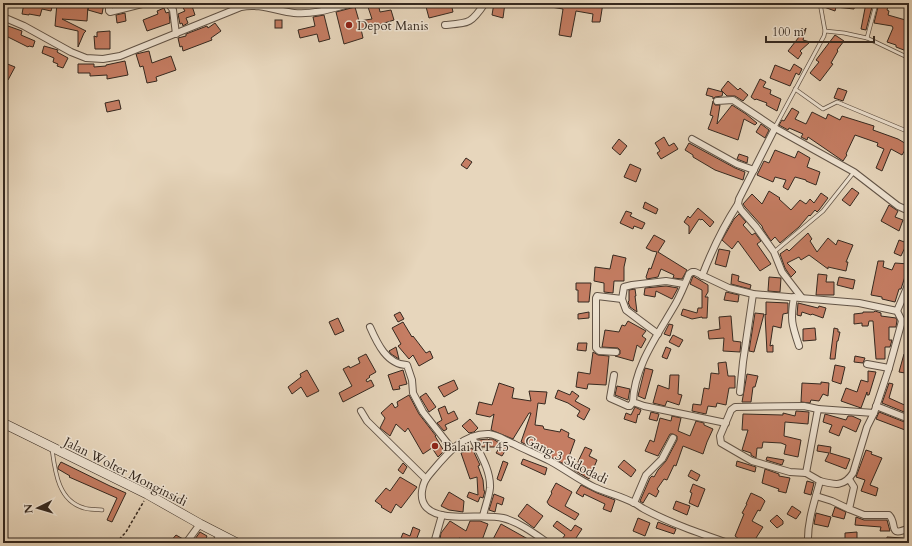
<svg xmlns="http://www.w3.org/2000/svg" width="912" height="546" font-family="Cardo,serif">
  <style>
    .building { fill: #c57d63; stroke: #352920 }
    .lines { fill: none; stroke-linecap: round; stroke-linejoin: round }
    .service-casing { stroke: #625447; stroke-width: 4.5 }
    .minor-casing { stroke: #625447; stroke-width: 8 }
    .secondary-casing { stroke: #352920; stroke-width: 10 }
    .path { stroke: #352920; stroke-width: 1.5; stroke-dasharray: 3 2; stroke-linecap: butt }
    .service { stroke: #efe4d3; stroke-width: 3 }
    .minor { stroke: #efe4d3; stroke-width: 6 }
    .secondary { stroke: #efe4d3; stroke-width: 9 }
    .poi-dot { fill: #8f2418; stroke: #efe4d3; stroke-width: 1.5 }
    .labels { text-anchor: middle; stroke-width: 3; stroke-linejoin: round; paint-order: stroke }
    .poi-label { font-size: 13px; fill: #352920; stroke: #efe4d3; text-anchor: start }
    .street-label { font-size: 13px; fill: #352920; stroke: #efe4d3 }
  </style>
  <rect width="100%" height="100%" fill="#e7d6bc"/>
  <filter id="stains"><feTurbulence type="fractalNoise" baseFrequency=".005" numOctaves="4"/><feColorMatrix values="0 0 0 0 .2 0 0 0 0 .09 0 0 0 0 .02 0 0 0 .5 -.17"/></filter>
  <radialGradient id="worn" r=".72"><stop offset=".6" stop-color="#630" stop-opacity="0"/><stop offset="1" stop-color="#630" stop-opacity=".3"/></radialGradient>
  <g class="building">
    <polygon points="24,3 53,3 51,11 42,9 40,16 29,14 29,15 22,14"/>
    <polygon points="57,3 68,7 69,3 84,3 88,5 87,21 62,19 86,31 84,33 78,47 78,31 55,26"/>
    <polygon points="90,3 104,3 102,14 88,10"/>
    <polygon points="180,3 191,3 195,15 186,18 188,23 183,26 182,23 180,24 178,14 185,11"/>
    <polygon points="371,3 378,3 380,12 391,10 394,20 372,27 361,29 363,38 344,44 336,12 355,7 359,21 372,19 367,4"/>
    <polygon points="425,3 451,3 453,12 429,18"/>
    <polygon points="494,3 505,3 503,18 492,15"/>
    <polygon points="546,3 603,3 600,22 592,22 593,14 576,11 571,37 559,35 563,9 545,6"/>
    <polygon points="823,3 855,3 854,9 836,7 835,11 824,7"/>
    <polygon points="866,3 873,3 866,30 861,29"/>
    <polygon points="879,3 889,3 887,10 889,11 888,15 909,21 909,27 905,42 909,43 909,52 896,47 896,45 887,42 893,28 892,26 874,23"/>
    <polygon points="164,8 166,13 169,12 170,23 147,31 143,20 158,14 157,11"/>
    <polygon points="125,13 126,21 117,23 116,15"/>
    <polygon points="324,15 330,39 319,42 317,34 300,38 298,30 315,26 313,17"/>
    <rect x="275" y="20" width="7" height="8"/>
    <polygon points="215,23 221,31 211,38 212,40 183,51 182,46 180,47 178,38 186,36 186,34 207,26 208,28"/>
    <polygon points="8,26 22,31 21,35 35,41 33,47 29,46 28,47 4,35"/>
    <polygon points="802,28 804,31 806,28 803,40 810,42 800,51 802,53 798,59 788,51 799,37 796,34"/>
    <polygon points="110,31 110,49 95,49 94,36 97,37 97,32"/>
    <polygon points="835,35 844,41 837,50 838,51 831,63 833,64 820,81 810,73 819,62 816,60"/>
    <polygon points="44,46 58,50 57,52 68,58 63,68 57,66 58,64 53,62 54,58 42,53"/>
    <polygon points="149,51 152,63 171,56 176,70 156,77 157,81 147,83 143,66 140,67 136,54"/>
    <polygon points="125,61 128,75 107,79 107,75 90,76 90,73 78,73 78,64 94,64 94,67 106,66 106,65"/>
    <polygon points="5,63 15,67 8,80 3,78 3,66"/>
    <polygon points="794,64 802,69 799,75 796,73 790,86 770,78 775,65 790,71"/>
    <polygon points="760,79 766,82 763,87 771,90 770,94 781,99 777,111 766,105 767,103 756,99 755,100 751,97"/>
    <polygon points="728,81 738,90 740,88 748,95 743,101 735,96 727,96 721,90"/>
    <polygon points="708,88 723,92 722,96 715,97 713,99 713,97 706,95"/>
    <polygon points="838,88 847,91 843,101 834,98"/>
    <polygon points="119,100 121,109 107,112 105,103"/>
    <polygon points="713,101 715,105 720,105 717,124 732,105 746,114 757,123 755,125 744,119 738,140 708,129 713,116 710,115"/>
    <polygon points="792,108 799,112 795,119 806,124 812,112 826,119 828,114 840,120 842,116 874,126 873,130 898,139 908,145 902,155 891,149 882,171 876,168 884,149 877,146 878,143 855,135 846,154 847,155 843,161 808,137 807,140 801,137 803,134 789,128 788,130 779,125 782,120 784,121"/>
    <polygon points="761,124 769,130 765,138 756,132"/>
    <polygon points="664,137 669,146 674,143 678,149 661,159 657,153 660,151 655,143"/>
    <polygon points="619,139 627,146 620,155 612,148"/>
    <polygon points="689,143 735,168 745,172 743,180 715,170 693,157 693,155 685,150"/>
    <polygon points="775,150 795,158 798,151 810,158 807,167 820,172 816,185 806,181 806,180 795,177 788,190 783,187 786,180 775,177 773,182 757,175 764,161 769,163"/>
    <polygon points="739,154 748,157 747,163 737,159"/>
    <polygon points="466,158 472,162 467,169 461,165"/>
    <polygon points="630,164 641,169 636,182 624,177"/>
    <polygon points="852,188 859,193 850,206 842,200"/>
    <polygon points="769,191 780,198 779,199 791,210 800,200 806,204 810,199 814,203 821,193 828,198 819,210 817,212 815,210 810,216 809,215 799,227 780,243 775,237 771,241 763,229 762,226 745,207 743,204 752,194 762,204"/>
    <polygon points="645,202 658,209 656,214 643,208"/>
    <polygon points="889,205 898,211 895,217 903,220 899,231 881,221"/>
    <polygon points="698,208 714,222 710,227 702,219 701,220 699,219 689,234 689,226 684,222 688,216 690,218"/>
    <polygon points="626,211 632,213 630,216 645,223 642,229 634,226 633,229 620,223"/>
    <polygon points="739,214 746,222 743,225 752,235 755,233 761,241 757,244 771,264 760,271 738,241 732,249 722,240 734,219"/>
    <polygon points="808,233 812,239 810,241 817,252 828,238 836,245 838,240 853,245 846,262 848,262 846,271 828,267 828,269 809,255 801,260 799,257 787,263 796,272 791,277 785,268 780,254 787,249 789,251"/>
    <polygon points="654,235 665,241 658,252 687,270 682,279 673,278 674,275 661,269 658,277 647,279 646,277 649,268 651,269 657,252 652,251 646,248"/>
    <polygon points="899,240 907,243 901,256 894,253"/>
    <polygon points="719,249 730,251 726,267 715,264"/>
    <polygon points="613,255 626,258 624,267 624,281 614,281 613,293 604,292 604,283 594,281 595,267 610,269"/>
    <polygon points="878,261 884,261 883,267 892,270 895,263 909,264 901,289 899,289 895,302 882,299 882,297 871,295"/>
    <polygon points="732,274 739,276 738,281 751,285 750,289 731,284"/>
    <polygon points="818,274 827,275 826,282 834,282 834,295 816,295"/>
    <polygon points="693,276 708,285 708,292 705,297 708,297 707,318 702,318 702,317 692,319 681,315 683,309 697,313 698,308 702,308 702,290 690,284"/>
    <polygon points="769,277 781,278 780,292 768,291"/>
    <polygon points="839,277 855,280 853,289 837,285"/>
    <polygon points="576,283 591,283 589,302 578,302 578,290 576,290"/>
    <polygon points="666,286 678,288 672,299 656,291 655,297 644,295 645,288"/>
    <polygon points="635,289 636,296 635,296 637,312 630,307 628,302 629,301 629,290"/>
    <polygon points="726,292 739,295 738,302 724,300"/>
    <polygon points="766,302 788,303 788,313 783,314 781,328 773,326 770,346 773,345 773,352 767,352 765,314 766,315"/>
    <polygon points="798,303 818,308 819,306 826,308 823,318 812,314 811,315 802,312 801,316 797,315"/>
    <polygon points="875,311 881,313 881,316 896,318 897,320 896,327 889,327 889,340 892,340 890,347 885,347 885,359 876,359 873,321 869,321 868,326 862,326 862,323 854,324 854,314 863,313 863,312 874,312"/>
    <polygon points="400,312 404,319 398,322 394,315"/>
    <polygon points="589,312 589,318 578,319 578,314"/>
    <polygon points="755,313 764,314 754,352 749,351"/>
    <polygon points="731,316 733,341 741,342 740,352 723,351 724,338 709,339 708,331 720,329 719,317"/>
    <polygon points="338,318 344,331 335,335 329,322"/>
    <polygon points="628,321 646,331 642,336 646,339 641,348 637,345 633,361 615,356 620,354 620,350 618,348 602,347 605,330 619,332 622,325 625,326"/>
    <polygon points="403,322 412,337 413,336 426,353 430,351 433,358 419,366 413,355 409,359 398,346 401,344 392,328"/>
    <polygon points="669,324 673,325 670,336 664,334"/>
    <polygon points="815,328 816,340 803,341 803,329"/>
    <polygon points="834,328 838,329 838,332 840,332 838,341 837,341 835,359 830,359"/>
    <polygon points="673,335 683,340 679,347 669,342"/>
    <polygon points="578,343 587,343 586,351 577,350"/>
    <polygon points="396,347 399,359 391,354 389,351"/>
    <polygon points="666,347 671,349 667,359 662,357"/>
    <polygon points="593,352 598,355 609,356 606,385 588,384 587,389 576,387 578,372 590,374"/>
    <polygon points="366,354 376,372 369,376 370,377 366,380 367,382 371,380 374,386 343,402 339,393 352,386 343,369 349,366 350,368 360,363 358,358"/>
    <polygon points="904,354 905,354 905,373 899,372"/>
    <polygon points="855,356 865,358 863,363 854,362"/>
    <polygon points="726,362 728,376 735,376 735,388 729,388 726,405 717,403 716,407 708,406 706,414 692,411 693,404 701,405 704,388 709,389 711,373 719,374 718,363"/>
    <polygon points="835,365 845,367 841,384 832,381"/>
    <polygon points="645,368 653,370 645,399 638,396"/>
    <polygon points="307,370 319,391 307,397 301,387 292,394 288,387 301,377 300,374"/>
    <polygon points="403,370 407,384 399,386 400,389 393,390 388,375"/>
    <polygon points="868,371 876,372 869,395 867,395 867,392 861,408 841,401 846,388 857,392 861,380 868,382"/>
    <polygon points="747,374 758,376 755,387 753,387 751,402 742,402"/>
    <polygon points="670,375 679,375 678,394 682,395 679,405 667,401 665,406 653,403 658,385 669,389"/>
    <polygon points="454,380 458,389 444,397 438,387"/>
    <polygon points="821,382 829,383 828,396 823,394 819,401 811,400 810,403 801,402 802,383 821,384"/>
    <polygon points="499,383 514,388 512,398 531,401 529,391 547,392 545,404 538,403 535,425 543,426 544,429 560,432 561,429 569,433 568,437 575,440 566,465 521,442 531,413 529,413 513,439 491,430 494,414 490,417 476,414 479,402 492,405"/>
    <polygon points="889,383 893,384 889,398 909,407 909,414 882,403"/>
    <polygon points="617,386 630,389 628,400 615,395"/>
    <polygon points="558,390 570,395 572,391 579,396 575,401 590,409 584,420 577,416 580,411 568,403 555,398"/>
    <polygon points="426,393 436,407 429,412 420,397"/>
    <polygon points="409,395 419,414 436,436 435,436 444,451 438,457 432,448 423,454 408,428 405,432 396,424 390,436 380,428 385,418 381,413 392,403 395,408 398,406 397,402"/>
    <polygon points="445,406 448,414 454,411 458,419 445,425 447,429 444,431 437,423 442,420 438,409"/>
    <polygon points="635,407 641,410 639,415 638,414 636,423 624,419 626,413 631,415"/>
    <polygon points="796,411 809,412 808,424 785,422 784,436 801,440 798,457 784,454 786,445 781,443 763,442 762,448 757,448 756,458 751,455 751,453 742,450 748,430 742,430 743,414 783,415 783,413 795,416"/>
    <polygon points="651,412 659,414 657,421 649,419"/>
    <polygon points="879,412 907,423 905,430 876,419"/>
    <polygon points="825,414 846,420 848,416 852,416 861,420 856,432 843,426 839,436 829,432 832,425 823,422"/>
    <polygon points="672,416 681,418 678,431 690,436 696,421 704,423 704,425 713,429 707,442 703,454 683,446 676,466 674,465 667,480 664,479 657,489 659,491 656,497 649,493 643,503 640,501 650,478 652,476 654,477 658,470 666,461 677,440 677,436 673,434 670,434 658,456 645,451 650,440 654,442 660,418 671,421"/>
    <polygon points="470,419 478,428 474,432 469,433 462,426"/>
    <polygon points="488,439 489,440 489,439 493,439 507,448 502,456 496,453 500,447 482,447 478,440"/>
    <polygon points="818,445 831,447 830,453 850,459 846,469 825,461 829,453 817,451"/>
    <polygon points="585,447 592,450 589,456 597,460 589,479 574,470"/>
    <polygon points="472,448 480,465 478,466 483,480 484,491 485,491 483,498 480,497 478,502 467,497 469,492 478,495 477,477 470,479 461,453"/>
    <polygon points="866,450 872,452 871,454 882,458 870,485 878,488 876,496 861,491 865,480 856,477"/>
    <polygon points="767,457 784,460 782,465 766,460"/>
    <polygon points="523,459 547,468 545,475 521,464"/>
    <polygon points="624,460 636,470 631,477 618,467"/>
    <polygon points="503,461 508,463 501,481 497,479"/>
    <polygon points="737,461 756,467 755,472 736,466"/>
    <polygon points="61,462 110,486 126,493 112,522 107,520 117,498 69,477 70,476 58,469 58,467"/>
    <polygon points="403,463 407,467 403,474 398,470"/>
    <polygon points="765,469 779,474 779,476 790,478 786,493 778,491 779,489 762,483"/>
    <polygon points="691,470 700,475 697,481 688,476"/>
    <polygon points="400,477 417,487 401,508 396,504 391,513 381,507 382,506 375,501 386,488 390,491"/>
    <polygon points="807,481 814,483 811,495 804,493"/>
    <polygon points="556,483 572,492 565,506 579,514 575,520 549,505 547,502 552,493 551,492"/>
    <polygon points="693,484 705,489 698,507 689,503 692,493 690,492"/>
    <polygon points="581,485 597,493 615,500 611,512 603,509 605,504 584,494 583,497 576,493"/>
    <polygon points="449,492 464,501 463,512 449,510 441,506"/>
    <polygon points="751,493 762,498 765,501 760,511 758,510 752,521 763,527 756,538 762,543 744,543 735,536 744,514 742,513 747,504 746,504"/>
    <polygon points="494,494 504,498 502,505 497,503 495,512 489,510"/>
    <polygon points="676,501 690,506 687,515 673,509"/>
    <polygon points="527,504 543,516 534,528 518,516"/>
    <polygon points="792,506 801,512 796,519 787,514"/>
    <polygon points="835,507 846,512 844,519 832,516"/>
    <polygon points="816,513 831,517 828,527 814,524"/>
    <polygon points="777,515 783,521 783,524 777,528 770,521"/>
    <polygon points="856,517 864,520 887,520 890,531 880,531 881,527 855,525"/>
    <polygon points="638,518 650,523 645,536 633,531"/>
    <polygon points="450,521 466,531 470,521 480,521 488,524 481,543 472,543 459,538 455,543 446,543 440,539 441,533"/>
    <polygon points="557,521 571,531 575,525 582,529 576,538 581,543 559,543 565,535 553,526"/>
    <polygon points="658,522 676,529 674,534 656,528"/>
    <polygon points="501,524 535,543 491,543"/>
    <polygon points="413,527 420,530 415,543 399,543 403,533 410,536"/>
    <polygon points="200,532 207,536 204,543 195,539"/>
    <polygon points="857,532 857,541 845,542 845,533"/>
    <polygon points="176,535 183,539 182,543 169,543"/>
    <polygon points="887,537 903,538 903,543 886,543"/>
  </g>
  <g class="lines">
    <defs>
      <g id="service">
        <polyline points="820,3 825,31"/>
        <polyline points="867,38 876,4"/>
        <polyline points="795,89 823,109 837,102 909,132"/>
        <polyline points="775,127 824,36 825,31 844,33 867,38 909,58"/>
        <polyline points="774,252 823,211 854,172"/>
        <path d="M 52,449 C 55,471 58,501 84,508 C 89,510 97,509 102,510"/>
      </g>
      <g id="minor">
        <polyline points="109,3 109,11 110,12 146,3"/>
        <polyline points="168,3 173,10 176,34"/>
        <path d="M 3,17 L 24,26 L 71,52 L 86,58 L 103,59 L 120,56 L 241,7 C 259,3 277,11 294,13 C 314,15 334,8 353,3"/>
        <path d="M 445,25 C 469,23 471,24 485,3"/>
        <polyline points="717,101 733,100 775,128 854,172 898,206 909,211"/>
        <polyline points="775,128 739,199 738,204 741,210 756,227 774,252 782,272 802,298"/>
        <polyline points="692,139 737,164 754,170"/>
        <path d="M 702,276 C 712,250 723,227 738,204"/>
        <path d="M 794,297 C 790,320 792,325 799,346"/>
        <polyline points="897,311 909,283"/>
        <path d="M 370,327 C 377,343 387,365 407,365 L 412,380 L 413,393 L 423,412 L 452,449"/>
        <polyline points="658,334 626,310 622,299 624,287 632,285 666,281 684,284"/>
        <polyline points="616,352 599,351 596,348 596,298 597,296 622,299"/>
        <polyline points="867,364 889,368"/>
        <polyline points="614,375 610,398 628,406 630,406 633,402"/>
        <polyline points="740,392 743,362 753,294"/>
        <polyline points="876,406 909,419"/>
        <polyline points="361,411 367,421 426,479"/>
        <path d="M 726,423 L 644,406 L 633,402 C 634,366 659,333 676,303 C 681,294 685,284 689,274 L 692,272 L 695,272 L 729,288 L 753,294 L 859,303 L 897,311 L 902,321 L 909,322"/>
        <path d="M 472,437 C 479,452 491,470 490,488 C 489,497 485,507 483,516"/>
        <polyline points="806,473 818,409 874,413 889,368 902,321"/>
        <path d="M 849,479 L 854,487 L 849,509 L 864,515 L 889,515 C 898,524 887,538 909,528"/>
        <path d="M 820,481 C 835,485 844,487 853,473 L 867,427 L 874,413"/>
        <polyline points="816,496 832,501 849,509"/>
        <polyline points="634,503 646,475 662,459 673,438"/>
        <polyline points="186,543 200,524"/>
        <polyline points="215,543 221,534"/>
        <polyline points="434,543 442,515"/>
        <path d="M 548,543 C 535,534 519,522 503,518 C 483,513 442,523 427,508 C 418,499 422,483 429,475 C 445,456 462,433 489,434 C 498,435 506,441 514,444 C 526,450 538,455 550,461 C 565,469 579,480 594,487 C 607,493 621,496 634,503 C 637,504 640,507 644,509 C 670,523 699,533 728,543"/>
        <path d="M 808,543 C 807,522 815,500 820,481 L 806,473 L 790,472 L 752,461 L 721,443 L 720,436 L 731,410 L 735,407 L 804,406 L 818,409"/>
      </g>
      <polyline id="secondary" points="3,423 147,494 200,524 237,543"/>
    </defs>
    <use href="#service" class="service-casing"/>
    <use href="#minor" class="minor-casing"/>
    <use href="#secondary" class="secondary-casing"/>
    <polyline class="path" points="116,543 126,532 144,501"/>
    <use href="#service" class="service"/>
    <use href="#minor" class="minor"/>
    <use href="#secondary" class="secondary"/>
  </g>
  <g class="poi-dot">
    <circle cx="349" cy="25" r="4"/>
    <circle cx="435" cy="446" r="4"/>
  </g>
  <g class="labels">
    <g class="poi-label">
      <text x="357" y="30">Depot Manis</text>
      <text x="443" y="451">Balai RT 45</text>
    </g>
    <g class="street-label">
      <text transform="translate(567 459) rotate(27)" y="5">Gang 3 Sidodadi</text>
      <text transform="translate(126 471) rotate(27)" y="5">Jalan Wolter Monginsidi</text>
    </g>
  </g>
  <rect width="912" height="546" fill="none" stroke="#e7d6bc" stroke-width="16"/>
  <rect x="4" y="4" width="904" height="538" fill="none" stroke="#352920" stroke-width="2"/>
  <rect x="8" y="8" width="896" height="530" fill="none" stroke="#352920"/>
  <g transform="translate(38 508) rotate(265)" stroke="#efe4d3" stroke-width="3" paint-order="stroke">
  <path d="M0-3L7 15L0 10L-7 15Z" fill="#352920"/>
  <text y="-6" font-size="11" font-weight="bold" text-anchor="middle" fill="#352920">N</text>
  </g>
  <path d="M766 36v6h108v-6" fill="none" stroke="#352920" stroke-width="2"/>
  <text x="772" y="36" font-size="12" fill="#352920" stroke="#efe4d3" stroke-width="3" paint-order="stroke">100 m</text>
  <rect width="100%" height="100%" filter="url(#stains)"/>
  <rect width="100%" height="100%" fill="url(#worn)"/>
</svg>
